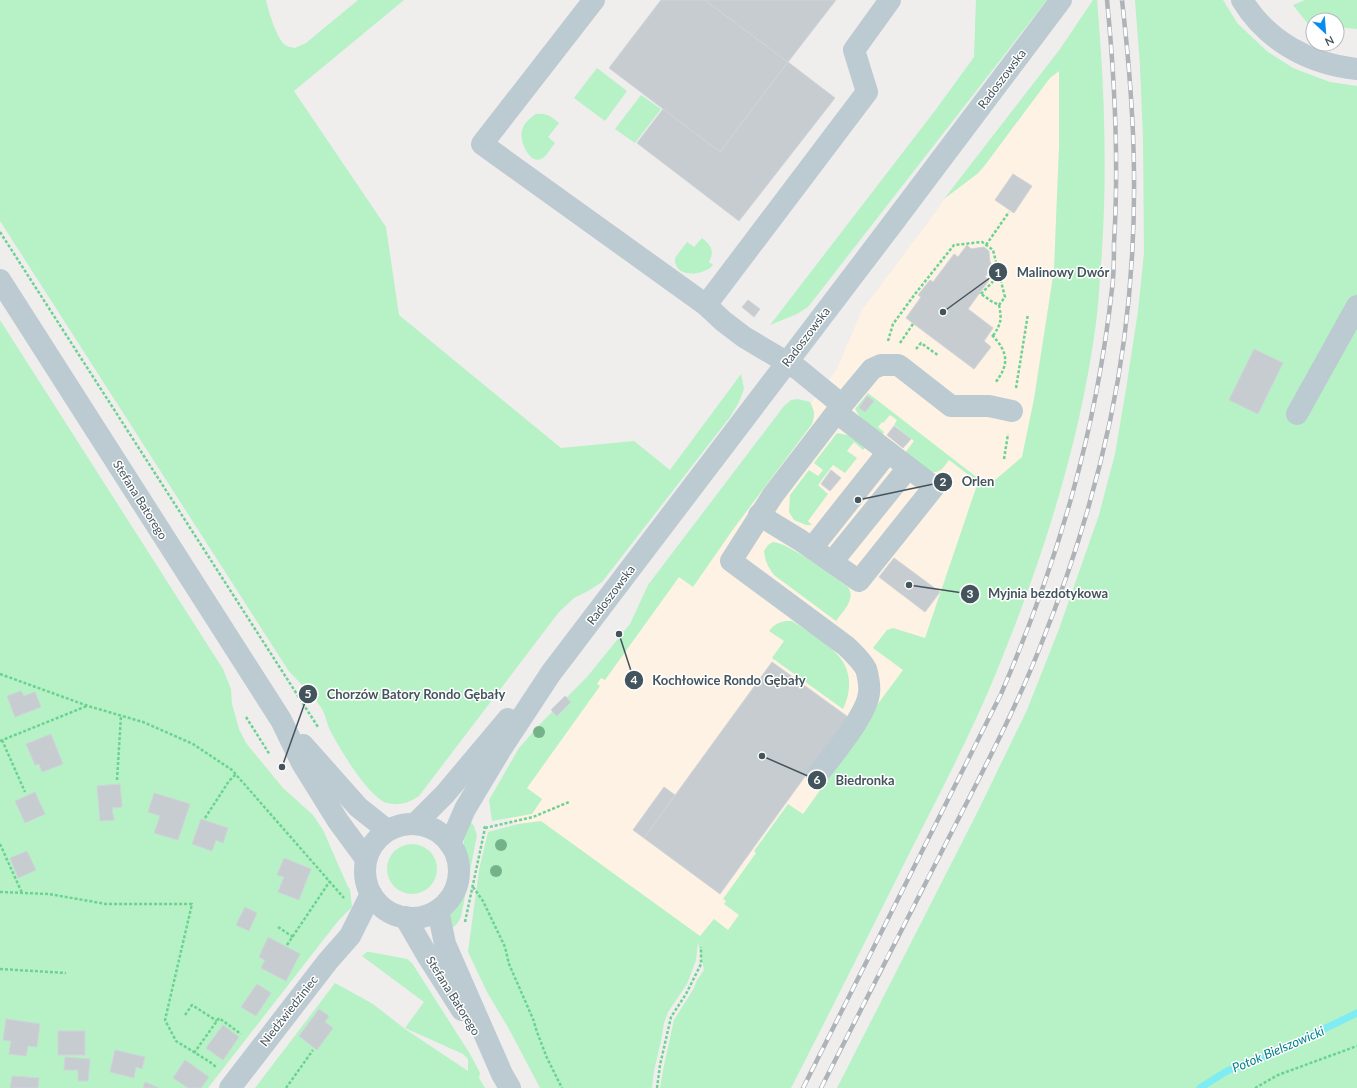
<svg xmlns="http://www.w3.org/2000/svg" width="1357" height="1088" font-family="Lato,sans-serif">
  <style>
    .commercial { fill: #fdf2e3 }
    .green { fill: #b6f2c5 }
    .lines { fill: none; stroke-linecap: round; stroke-linejoin: round }
    .stream { stroke: #7febf3; stroke-width: 7 }
    .building { fill: #c6ccd0; stroke: #d0d4d9 }
    .path { stroke: #6bd392; stroke-width: 2.5; stroke-dasharray: 3 2; stroke-linecap: butt }
    .minor { stroke: #bccad1; stroke-width: 22 }
    .rail-casing { stroke: #aeb3b8; stroke-width: 4.5 }
    .rail { stroke: #fff; stroke-width: 3; stroke-dasharray: 9; stroke-linecap: butt }
    .tree { fill: #74b38a }
    .labels { text-anchor: middle; stroke-width: 3; stroke-linejoin: round; paint-order: stroke }
    .street-label { font-size: 12px; fill: #44545c; stroke: #fff }
    .water-label { font-size: 13px; font-style: italic; fill: #04818a; stroke: #fff }
    .leader { fill: none; stroke: #44545c; stroke-width: 1.5 }
    .callout-dot { fill: #44545c; stroke: #fff; stroke-width: 1.5 }
    .mark-label { font-size: 12px; text-anchor: middle; font-weight: bold; fill: #fff }
    .callout-label { font-size: 13px; text-anchor: middle; font-weight: bold; fill: #44545c; stroke: #fff; stroke-width: 3; stroke-linejoin: round; paint-order: stroke }
  </style>
  <rect width="100%" height="100%" fill="#f0eded"/>
  <polygon class="commercial" points="1059,71 1059,147 1054,270 1034,399 1022,457 988,486 784,996 499,812 837,369 862,310 935,213 944,199 949,194 981,171 1030,104 1050,78"/>
  <g class="green">
    <path d="M 0,0 L 266,0 C 268,10 277,39 285,45 C 288,47 292,47 295,48 L 306,43 L 358,0 L 404,0 L 294,91 L 386,227 L 399,315 L 561,448 L 634,441 L 670,470 L 741,374 L 744,389 L 739,402 L 730,417 L 602,582 L 588,591 L 574,598 L 559,612 L 419,796 C 409,803 399,806 387,803 C 368,797 340,749 331,732 C 327,725 326,716 322,709 C 313,695 299,683 288,670 L 0,221 Z"/>
    <polygon points="976,0 1047,0 808,307 797,314 770,325 937,108 974,57"/>
    <path d="M 1093,0 L 1097,0 C 1105,92 1108,185 1100,277 C 1099,293 1098,308 1096,323 C 1080,444 1042,561 996,673 C 969,739 935,802 903,866 C 866,940 829,1014 791,1088 L 660,1088 L 664,1065 L 674,1020 L 694,988 L 697,980 L 704,970 L 698,942 L 696,960 L 687,984 L 668,1012 L 664,1023 L 661,1041 L 654,1071 L 652,1088 L 540,1088 L 509,1029 L 487,992 L 468,952 L 479,870 L 488,832 L 518,824 L 541,821 L 700,936 L 714,919 L 728,930 L 739,915 L 724,904 L 726,901 L 723,899 L 756,853 L 754,851 L 788,804 L 803,814 L 869,722 L 866,720 L 903,670 L 873,648 L 887,630 L 893,628 L 925,638 L 978,482 L 949,460 C 944,467 940,474 930,472 L 905,453 L 914,441 L 894,425 L 897,420 L 890,415 L 883,423 L 882,422 L 878,427 L 884,432 L 882,436 L 860,417 L 855,409 L 868,393 L 988,486 L 1022,457 L 1034,399 L 1054,270 L 1059,147 L 1059,71 L 1050,78 L 985,165 L 977,174 L 944,199 L 1060,49 Z"/>
    <polygon points="1135,0 1223,0 1238,24 1268,52 1293,68 1330,82 1357,86 1357,1088 837,1088 977,813 1027,710 1059,629 1099,515 1115,454 1126,389 1138,311 1144,253 1143,140 1140,66"/>
    <polygon points="1305,0 1357,0 1357,29 1337,27 1337,20 1313,20 1313,24 1308,24 1293,5"/>
    <polygon points="597,68 627,91 605,121 574,98"/>
    <polygon points="641,95 661,109 635,143 615,129"/>
    <path d="M 536,114 C 546,113 551,116 559,123 L 548,137 L 555,143 C 551,148 547,156 541,159 C 529,164 519,140 522,130 C 524,123 530,118 536,114 Z"/>
    <path d="M 702,238 C 711,245 715,251 709,262 L 713,265 C 703,277 673,278 675,258 L 687,242 L 694,247 Z"/>
    <polygon points="0,320 223,669 231,689 232,704 239,729 246,743 283,788 313,815 323,830 348,887 350,889 352,907 338,921 208,1088 0,1088"/>
    <path d="M 798,399 L 810,402 C 815,412 815,414 812,424 L 734,528 L 693,587 L 679,577 L 605,680 L 601,678 L 597,684 L 600,686 L 527,788 L 542,799 L 532,814 L 492,821 L 489,800 L 519,748 L 542,722 L 587,677 L 630,624 L 648,585 L 784,406 L 791,400 Z"/>
    <polygon points="837,433 852,436 865,448 863,450 854,442 847,451 857,458 845,473 833,465 818,485 828,494 808,521 812,525 806,525 794,520 789,512 790,495 809,470 818,476 823,470 814,463"/>
    <path d="M 773,542 C 789,543 833,576 848,587 C 856,599 844,610 836,621 L 774,575 C 768,567 765,561 764,551 L 768,545 Z"/>
    <path d="M 786,621 L 792,621 L 797,624 C 809,632 833,647 841,659 C 852,674 851,693 843,709 L 772,658 L 784,641 L 769,631 C 774,625 778,622 786,621 Z"/>
    <polygon points="469,820 474,826 477,835 461,917 457,924 449,930 450,915 453,907 464,886 466,878 466,861 463,851 465,832"/>
    <circle cx="412" cy="869" r="25"/>
    <polygon points="367,952 370,952 407,959 412,963 470,1054 480,1073 479,1078 485,1088 255,1088 335,983 373,1004 405,1029 468,1071 468,1059 463,1054 405,1028 424,1002 362,956"/>
  </g>
  <g class="lines">
    <polyline class="stream" points="1200,1088 1227,1071 1278,1051 1357,1013"/>
  </g>
  <g class="building">
    <polygon points="661,0 705,0 788,62 720,152 609,68"/>
    <polygon points="705,0 836,0 788,62"/>
    <polygon points="788,62 835,98 739,221 637,143 663,109 720,152"/>
    <polygon points="1013,174 1032,186 1014,213 995,200"/>
    <polygon points="967,245 971,249 984,247 989,251 990,262 994,266 985,277 989,280 968,309 993,328 984,341 991,347 974,369 906,318 921,297 918,295 930,280 933,282 954,254 958,257"/>
    <polygon points="748,300 760,309 754,317 742,307"/>
    <polygon points="1254,349 1283,363 1258,414 1229,400"/>
    <polygon points="867,396 874,401 865,412 859,408"/>
    <polygon points="894,426 911,439 903,448 887,435"/>
    <polygon points="831,470 841,478 830,491 821,484"/>
    <polygon points="894,558 940,592 925,612 879,577"/>
    <polygon points="772,662 848,717 720,894 644,838"/>
    <polygon points="21,691 24,696 35,692 41,707 15,717 7,696"/>
    <polygon points="565,696 571,702 557,716 551,710"/>
    <polygon points="51,734 63,764 42,772 39,764 35,765 26,744"/>
    <polygon points="120,784 122,807 112,808 114,820 100,821 97,786"/>
    <polygon points="664,787 675,795 644,838 633,830"/>
    <polygon points="35,792 45,814 25,823 15,801"/>
    <polygon points="154,793 190,804 178,840 154,833 160,816 148,812"/>
    <polygon points="201,819 228,828 223,843 216,840 212,851 192,844"/>
    <polygon points="27,851 36,870 18,878 10,858"/>
    <polygon points="284,858 311,869 299,900 278,892 284,877 277,875"/>
    <polygon points="245,907 257,913 249,931 236,925"/>
    <polygon points="268,937 300,954 286,981 261,968 265,960 259,957"/>
    <polygon points="257,984 271,993 256,1016 241,1007"/>
    <polygon points="319,1009 329,1016 325,1022 333,1028 317,1050 299,1036"/>
    <polygon points="6,1019 40,1024 37,1047 28,1046 26,1056 9,1054 11,1041 3,1040"/>
    <polygon points="223,1025 239,1037 223,1060 206,1048"/>
    <rect x="58" y="1031" width="27" height="24"/>
    <polygon points="115,1050 145,1057 142,1069 136,1067 134,1078 110,1072"/>
    <polygon points="65,1057 90,1059 88,1081 78,1081 78,1070 64,1070"/>
    <polygon points="185,1060 209,1077 201,1088 188,1088 173,1078"/>
    <polygon points="12,1076 39,1078 38,1088 10,1088"/>
    <polygon points="145,1082 159,1088 143,1088"/>
  </g>
  <g class="lines">
    <g class="path">
      <polyline points="0,232 318,727"/>
      <polyline points="986,245 1009,212"/>
      <polyline points="981,294 1000,274"/>
      <path d="M 992,335 C 1008,352 1010,364 995,383"/>
      <path d="M 993,336 C 1001,324 1002,319 999,305"/>
      <polyline points="888,341 893,324 915,294 954,245 982,242 993,250 1005,297 999,305 991,301 980,293"/>
      <polyline points="900,343 913,324"/>
      <polyline points="916,349 921,343 939,356"/>
      <polyline points="1016,388 1028,314"/>
      <polyline points="1004,459 1008,434"/>
      <polyline points="0,674 88,706 143,722 193,744 232,770 344,898"/>
      <polyline points="246,717 270,755"/>
      <polyline points="2,740 25,792"/>
      <polyline points="0,741 87,706"/>
      <polyline points="117,780 121,716"/>
      <polyline points="205,818 229,781 236,774"/>
      <polyline points="485,828 533,817 569,802"/>
      <polyline points="0,844 22,893"/>
      <polyline points="473,887 483,901 505,947 509,964 533,1019 537,1032 547,1058 562,1088"/>
      <polyline points="0,892 49,894 106,904 192,904 165,1020 176,1041 210,1062 216,1067"/>
      <polyline points="465,922 485,828 483,826"/>
      <polyline points="278,927 293,937"/>
      <polyline points="287,945 330,881"/>
      <polyline points="0,969 66,973"/>
      <polyline points="185,1015 192,1005 217,1021"/>
      <polyline points="194,1053 219,1018 241,1034"/>
      <polyline points="286,1088 313,1050"/>
      <polyline points="657,1088 660,1065 671,1017 686,994 701,964 701,947"/>
      <polyline points="1255,1088 1278,1075 1357,1046"/>
    </g>
    <g class="minor">
      <polyline points="594,0 482,144 706,305 723,321 744,337 798,369 842,405"/>
      <path d="M 1242,0 C 1267,41 1309,64 1357,69"/>
      <polyline points="0,280 281,720 302,763 338,821 366,859"/>
      <polyline points="706,305 867,92 854,50 890,0"/>
      <polyline points="1297,414 1357,306"/>
      <polyline points="759,515 800,540 859,581 934,487 837,413"/>
      <polyline points="812,548 888,452"/>
      <polyline points="832,562 908,468"/>
      <polyline points="303,745 358,807 387,830"/>
      <path d="M 817,776 C 831,757 867,715 869,693 C 870,687 868,675 866,669 C 861,660 853,653 846,646 L 731,561 L 773,495 L 842,405 L 872,369 L 881,365 L 898,365 L 901,367 L 951,406 L 989,406 L 1012,411"/>
      <polyline points="415,824 445,794 508,719"/>
      <circle cx="412" cy="871" r="47"/>
      <polyline points="450,844 465,809 501,749 551,673 890,227 1061,0"/>
      <polyline points="438,910 445,944 502,1074 510,1088"/>
      <polyline points="405,917 427,955 462,1010"/>
      <polyline points="230,1088 328,961 350,936 371,894"/>
    </g>
    <defs>
      <g id="rail">
        <path d="M 803,1088 L 1001,694 C 1058,562 1096,432 1112,289 C 1114,274 1114,258 1114,243 C 1119,162 1115,81 1107,0"/>
        <path d="M 821,1088 C 861,1009 901,930 942,851 C 977,782 1014,714 1042,642 C 1071,570 1094,496 1110,421 C 1130,327 1137,229 1133,133 C 1131,88 1127,44 1122,0"/>
      </g>
    </defs>
    <use href="#rail" class="rail-casing"/>
    <use href="#rail" class="rail"/>
  </g>
  <g class="tree">
    <circle cx="539" cy="732" r="6"/>
    <circle cx="501" cy="845" r="6"/>
    <circle cx="496" cy="871" r="6"/>
  </g>
  <g class="labels">
    <g class="street-label">
      <text transform="translate(1002 79) rotate(-53)" y="4">Radoszowska</text>
      <text transform="translate(806 337) rotate(-53)" y="4">Radoszowska</text>
      <text transform="translate(140 500) rotate(58)" y="4">Stefana Batorego</text>
      <text transform="translate(611 595) rotate(-53)" y="4">Radoszowska</text>
      <text transform="translate(453 996) rotate(58)" y="4">Stefana Batorego</text>
      <text transform="translate(289 1011) rotate(-52)" y="4">Niedźwiedziniec</text>
    </g>
    <g class="water-label">
      <text transform="translate(1278 1049) rotate(-23)" y="5">Potok Bielszowicki</text>
    </g>
  </g>
  <path class="leader" d="M943 312L998 272M858 500L943 482M909 585L970 594M619 634L634 680M282 767L308 694M762 756L817 780"/>
  <g class="callout-dot">
    <circle cx="943" cy="312" r="4"/>
    <circle cx="858" cy="500" r="4"/>
    <circle cx="909" cy="585" r="4"/>
    <circle cx="619" cy="634" r="4"/>
    <circle cx="282" cy="767" r="4"/>
    <circle cx="762" cy="756" r="4"/>
    <circle cx="998" cy="272" r="10"/>
    <circle cx="943" cy="482" r="10"/>
    <circle cx="970" cy="594" r="10"/>
    <circle cx="634" cy="680" r="10"/>
    <circle cx="308" cy="694" r="10"/>
    <circle cx="817" cy="780" r="10"/>
  </g>
  <g class="mark-label">
    <text x="998" y="277">1</text>
    <text x="943" y="486">2</text>
    <text x="970" y="598">3</text>
    <text x="634" y="684">4</text>
    <text x="308" y="698">5</text>
    <text x="817" y="784">6</text>
  </g>
  <g class="callout-label">
    <text x="1063" y="277">Malinowy Dwór</text>
    <text x="978" y="486">Orlen</text>
    <text x="1048" y="598">Myjnia bezdotykowa</text>
    <text x="729" y="685">Kochłowice Rondo Gębały</text>
    <text x="416" y="699">Chorzów Batory Rondo Gębały</text>
    <text x="865" y="785">Biedronka</text>
  </g>
  <g transform="translate(1325 32) rotate(154)"><circle r="19" fill="#ffffff" stroke="#b4bbbe"/>
  <path d="M0-3L7 15L0 10L-7 15Z" fill="#098ded"/>
  <text y="-6" font-size="11" font-weight="bold" text-anchor="middle" fill="#44545c">N</text>
  </g>
</svg>
